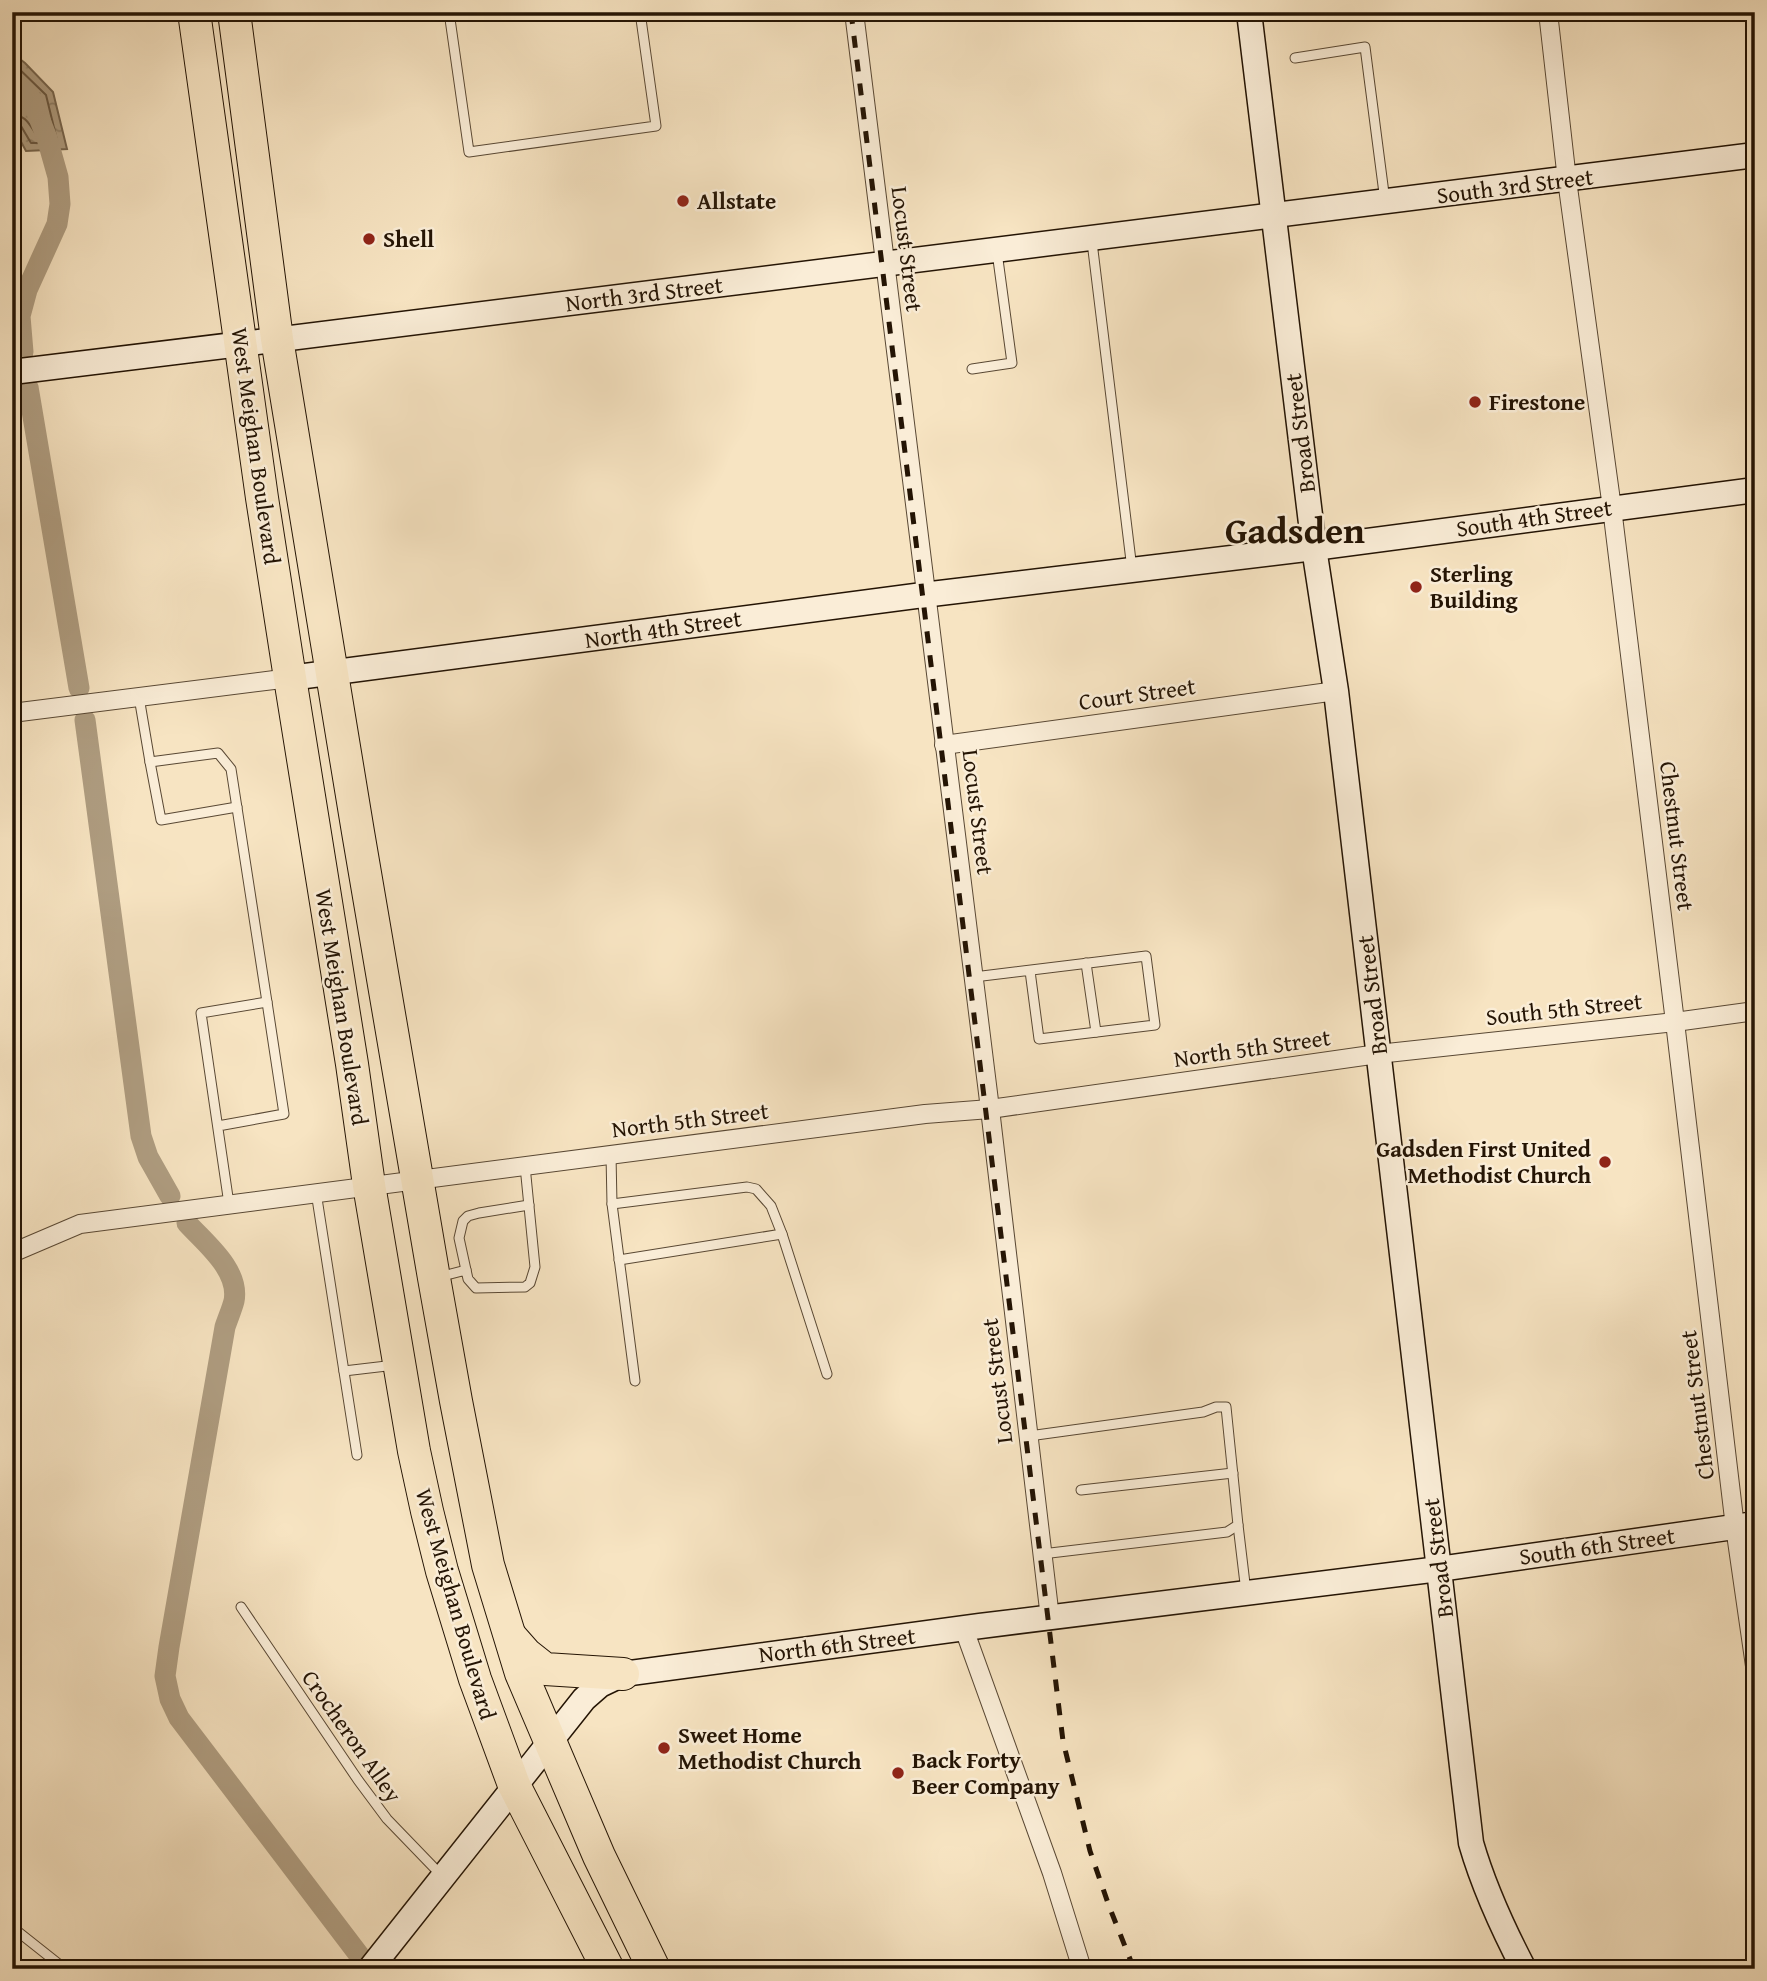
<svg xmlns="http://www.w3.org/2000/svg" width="1767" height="1981" font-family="'Gentium Book Plus',serif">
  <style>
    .water { fill: url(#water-ripples); stroke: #77664f; stroke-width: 2 }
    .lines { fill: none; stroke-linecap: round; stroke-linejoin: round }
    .shore { stroke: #6a5842; stroke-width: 2 }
    .canal { stroke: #af9d81; stroke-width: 21 }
    .lane-casing { stroke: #594834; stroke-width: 11 }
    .street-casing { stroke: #594834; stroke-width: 20 }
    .secondary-casing { stroke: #241404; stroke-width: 27 }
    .highway-casing { stroke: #241404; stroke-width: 34 }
    .lane { stroke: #faedd7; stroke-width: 9 }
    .street { stroke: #faedd7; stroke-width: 18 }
    .secondary { stroke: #faedd7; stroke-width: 24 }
    .highway { stroke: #f7e4c2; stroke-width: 32 }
    .rail { stroke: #241404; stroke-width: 5; stroke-dasharray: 12 12; stroke-linecap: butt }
    .poi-dot { fill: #8f2418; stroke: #faedd7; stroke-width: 2.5 }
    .labels { text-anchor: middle; stroke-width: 5; stroke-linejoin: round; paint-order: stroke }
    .street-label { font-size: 23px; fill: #241404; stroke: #faedd7 }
    .poi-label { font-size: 23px; font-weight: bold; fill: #241404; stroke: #faedd7; text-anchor: start }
    .town-label { font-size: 37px; font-weight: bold; fill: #241404; stroke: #faedd7 }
  </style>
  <defs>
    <pattern id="water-ripples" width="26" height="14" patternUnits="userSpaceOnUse" patternTransform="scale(1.75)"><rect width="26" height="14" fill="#af9d81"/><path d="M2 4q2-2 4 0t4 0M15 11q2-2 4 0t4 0" fill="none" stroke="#8e7f67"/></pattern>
  </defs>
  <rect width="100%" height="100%" fill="#f7e4c2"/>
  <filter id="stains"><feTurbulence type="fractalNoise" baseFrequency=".00286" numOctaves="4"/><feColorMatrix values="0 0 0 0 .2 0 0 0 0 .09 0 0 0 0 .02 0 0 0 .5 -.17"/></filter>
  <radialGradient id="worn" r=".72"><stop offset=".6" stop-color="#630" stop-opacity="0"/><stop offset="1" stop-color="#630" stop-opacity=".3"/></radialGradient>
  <polygon class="water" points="12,53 25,63 53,92 67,149 26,151 12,125"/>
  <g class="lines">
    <g class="shore">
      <polyline points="12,62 46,95 57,140 54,143 31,143 21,126 12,124"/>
      <path d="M 12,73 L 38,100 L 45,132 L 43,134 L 36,134 C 29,124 26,115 12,115"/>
    </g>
    <g class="canal">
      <polyline points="12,81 32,100 47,138 58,177 60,204 57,224 27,290 20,316 23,352"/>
      <polyline points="28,387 79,688"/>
      <polyline points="85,720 141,1136 148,1157 170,1196"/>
      <path d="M 187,1223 C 205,1243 240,1270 234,1301 C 232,1309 228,1318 225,1327 L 169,1647 L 165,1676 L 170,1699 L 179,1718 L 359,1955"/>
    </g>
    <defs>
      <g id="lane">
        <polyline points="449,12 469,152 656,126 640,12"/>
        <polyline points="1295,58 1365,47 1385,201"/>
        <polyline points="1092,242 1132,569"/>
        <polyline points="972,369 1012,363 997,252"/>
        <polyline points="139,697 150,762 218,753 231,769 267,1002"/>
        <polyline points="150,762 161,820 237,807"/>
        <polyline points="1086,963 1096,1032"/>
        <polyline points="974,977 1146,956 1155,1025 1039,1039 1030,971"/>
        <polyline points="218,1126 284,1114 267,1002 201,1013 229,1204"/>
        <polyline points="611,1155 612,1204 635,1381"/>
        <polyline points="316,1192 357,1455"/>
        <polyline points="612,1204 747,1187 756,1189 771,1206 782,1234 827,1374"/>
        <polyline points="619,1260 782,1234"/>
        <polyline points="466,1270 459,1238 463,1221 468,1216 479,1213 529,1205"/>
        <polyline points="439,1277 466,1270 468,1279 476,1288 525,1287 530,1283 535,1267 525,1166"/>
        <polyline points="344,1371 395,1365"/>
        <polyline points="1029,1436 1203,1412 1216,1407 1226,1407 1238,1525 1227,1532 1042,1554"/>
        <polyline points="1081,1490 1233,1473"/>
        <polyline points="1238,1525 1246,1592"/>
        <polyline points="241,1607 358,1780 387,1819 442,1876"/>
        <polyline points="12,1927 65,1969"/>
      </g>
      <g id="street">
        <polyline points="854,12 990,1109 1050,1618"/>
        <polyline points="1548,12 1567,180 1612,508 1675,1022 1735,1527 1755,1666"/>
        <polyline points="12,713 290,678"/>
        <polyline points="944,745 1336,691"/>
        <polyline points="12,1253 80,1224 925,1114 990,1109 1378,1054 1675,1022 1755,1011"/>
        <polyline points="964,1629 1052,1873 1082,1969"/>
      </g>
      <g id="secondary">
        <path d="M 1249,12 L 1314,548 L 1336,691 L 1471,1843 C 1484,1888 1502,1927 1524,1969"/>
        <path d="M 12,372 C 593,301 1174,231 1755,155"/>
        <polyline points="290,678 923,595 1314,548 1755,490"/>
        <polyline points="370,1969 584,1699 600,1685 623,1674 980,1626 1439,1569 1755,1524"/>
      </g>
      <g id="highway">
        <polyline points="194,12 262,498 290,678 352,1064 369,1185 414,1451 427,1511 442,1571 475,1679 514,1785 608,1969"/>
        <polyline points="234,12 277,339 358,832 434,1278 456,1401 488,1565 521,1673 599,1856 654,1969"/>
        <polyline points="511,1637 526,1654 545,1669 623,1674"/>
      </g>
    </defs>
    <use href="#lane" class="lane-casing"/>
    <use href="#street" class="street-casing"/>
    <use href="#secondary" class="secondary-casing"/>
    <use href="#highway" class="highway-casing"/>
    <use href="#lane" class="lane"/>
    <use href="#street" class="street"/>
    <use href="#secondary" class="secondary"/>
    <use href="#highway" class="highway"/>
    <polyline class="rail" points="851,12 1063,1741 1090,1851 1109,1906 1134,1969"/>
  </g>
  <g class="poi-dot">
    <circle cx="683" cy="201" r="7"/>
    <circle cx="369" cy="239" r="7"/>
    <circle cx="1475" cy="402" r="7"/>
    <circle cx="1416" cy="587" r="7"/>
    <circle cx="1605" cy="1162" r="7"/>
    <circle cx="664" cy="1748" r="7"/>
    <circle cx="898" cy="1773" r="7"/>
  </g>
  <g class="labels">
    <g class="street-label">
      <text transform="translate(1515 186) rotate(-7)" y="8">South 3rd Street</text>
      <text transform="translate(907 249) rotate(83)" y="8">Locust Street</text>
      <text transform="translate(644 294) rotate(-7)" y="8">North 3rd Street</text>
      <text transform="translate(1300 433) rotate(-97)" y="8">Broad Street</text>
      <text transform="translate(256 446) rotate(82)" y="8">West Meighan Boulevard</text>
      <text transform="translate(1534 518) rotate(-8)" y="8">South 4th Street</text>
      <text transform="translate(663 629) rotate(-8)" y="8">North 4th Street</text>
      <text transform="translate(1137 694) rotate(-8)" y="8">Court Street</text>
      <text transform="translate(978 812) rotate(83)" y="8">Locust Street</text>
      <text transform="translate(1677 836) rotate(83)" y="8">Chestnut Street</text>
      <text transform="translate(1372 995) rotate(-97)" y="8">Broad Street</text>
      <text transform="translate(342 1007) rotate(81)" y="8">West Meighan Boulevard</text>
      <text transform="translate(1564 1009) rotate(-6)" y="8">South 5th Street</text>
      <text transform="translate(1252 1048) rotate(-8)" y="8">North 5th Street</text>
      <text transform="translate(690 1120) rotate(-7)" y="8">North 5th Street</text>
      <text transform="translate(997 1381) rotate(-97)" y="8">Locust Street</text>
      <text transform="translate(1697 1405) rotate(-97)" y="8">Chestnut Street</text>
      <text transform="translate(1597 1546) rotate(-8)" y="8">South 6th Street</text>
      <text transform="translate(1438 1558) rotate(-97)" y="8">Broad Street</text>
      <text transform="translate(456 1604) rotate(74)" y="8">West Meighan Boulevard</text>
      <text transform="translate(837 1645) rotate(-7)" y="8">North 6th Street</text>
      <text transform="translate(352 1736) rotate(55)" y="8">Crocheron Alley</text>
    </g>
    <g class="poi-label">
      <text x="697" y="209">Allstate</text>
      <text x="383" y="247">Shell</text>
      <text x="1489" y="410">Firestone</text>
      <text x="1430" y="582">Sterling<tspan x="1430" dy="26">Building</tspan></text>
      <text x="1591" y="1157" text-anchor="end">Gadsden First United<tspan x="1591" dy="26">Methodist Church</tspan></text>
      <text x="678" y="1743">Sweet Home<tspan x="678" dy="26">Methodist Church</tspan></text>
      <text x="912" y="1768">Back Forty<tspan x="912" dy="26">Beer Company</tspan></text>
    </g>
    <g class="town-label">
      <text x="1295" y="543">Gadsden</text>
    </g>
  </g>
  <rect width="1767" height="1981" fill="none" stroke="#f7e4c2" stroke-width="42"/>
  <rect x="14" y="14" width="1739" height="1953" fill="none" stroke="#241404" stroke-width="3.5"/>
  <rect x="21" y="21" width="1725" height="1939" fill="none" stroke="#241404" stroke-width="2"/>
  <rect width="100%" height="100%" filter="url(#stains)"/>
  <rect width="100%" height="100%" fill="url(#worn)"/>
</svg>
